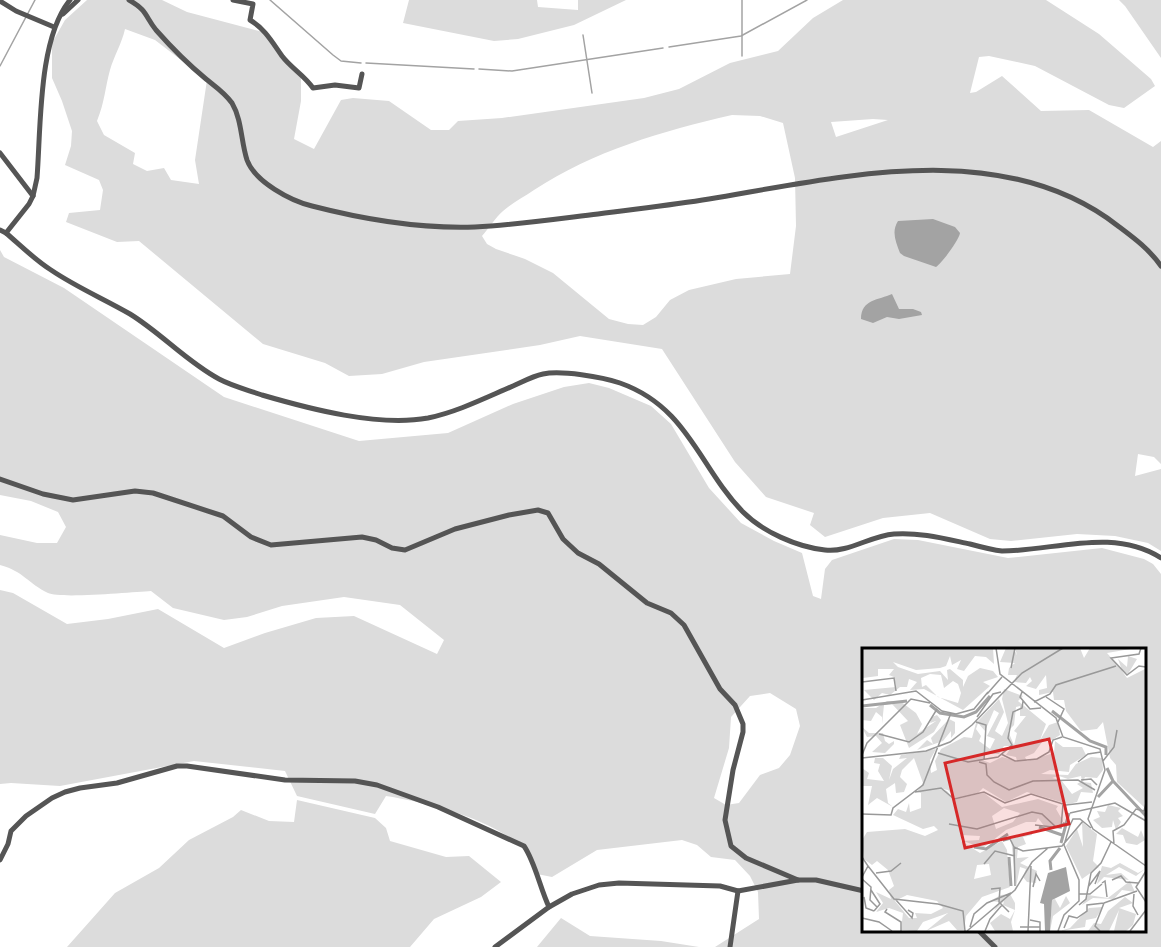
<svg xmlns="http://www.w3.org/2000/svg" width="1161" height="947" font-family="Poppins,sans-serif">
  <style>
    .green { fill: #dcdcdc; fill-rule: evenodd }
    .water { fill: #a3a3a3 }
    .lines { fill: none; stroke-linecap: round; stroke-linejoin: round }
    .stream { stroke: #a3a3a3; stroke-width: 1.5 }
    .street { stroke: #555; stroke-width: 5 }
    .inset-river { fill: none; stroke: #a3a3a3; stroke-width: 3 }
    .inset-road { fill: none; stroke: #999; stroke-width: 1.5 }
    .view { fill: #d62828; fill-opacity: 0.15; stroke: #d62828; stroke-width: 3 }
    .inset-edge { fill: none; stroke: #000; stroke-width: 3 }
  </style>
  <rect width="100%" height="100%" fill="#fff"/>
  <g class="green">
    <path d="M 87,0 L 162,0 L 187,12 L 263,32 L 301,75 L 301,101 L 294,139 L 314,149 L 341,100 L 353,98 L 389,101 L 431,130 L 449,130 L 458,121 L 502,118 L 644,98 L 679,89 L 730,63 L 778,51 L 813,18 L 843,0 L 1046,0 L 1099,34 L 1151,79 L 1155,86 L 1124,108 L 1109,105 L 1035,66 L 989,56 L 979,57 L 970,93 L 976,92 L 1002,76 L 1041,111 L 1089,110 L 1153,147 L 1161,141 L 1161,464 L 1154,457 L 1138,454 L 1135,476 L 1161,469 L 1161,551 L 1148,543 L 1115,536 L 1077,534 L 1011,541 L 990,539 L 930,513 L 883,518 L 825,537 L 810,525 L 814,513 L 766,497 L 735,462 L 662,349 L 580,336 L 540,345 L 424,362 L 382,374 L 349,376 L 325,363 L 263,344 L 139,241 L 117,242 L 66,222 L 69,213 L 100,210 L 103,190 L 99,180 L 65,165 L 71,146 L 72,131 L 62,101 L 52,78 L 52,43 L 65,20 ZM 125,29 L 155,40 L 207,80 L 195,160 L 199,184 L 171,180 L 164,168 L 147,171 L 133,164 L 135,153 L 104,135 L 97,121 C 105,101 105,88 110,70 C 114,56 122,43 125,29 ZM 732,115 L 760,116 L 783,123 L 795,178 L 796,226 L 790,274 L 736,279 L 689,290 L 670,300 L 656,317 L 643,325 L 628,324 L 609,319 L 553,273 L 525,259 L 496,249 L 487,244 L 482,236 C 489,228 495,218 503,211 C 512,203 524,197 534,190 C 594,151 662,131 732,115 ZM 873,119 L 888,120 L 836,137 L 831,122 Z"/>
    <polygon points="409,0 537,0 538,7 578,10 578,0 626,0 574,25 518,39 494,41 403,23"/>
    <polygon points="1119,0 1161,0 1161,58 1125,6"/>
    <path d="M 0,250 L 4,257 L 64,288 L 224,397 L 359,441 L 448,433 L 513,404 L 564,387 L 589,383 L 609,388 L 651,406 L 671,424 L 709,488 L 741,523 L 774,541 L 802,553 L 813,596 L 821,599 L 825,569 L 832,560 L 894,539 L 918,540 L 1008,558 L 1102,548 L 1144,559 L 1153,564 L 1161,574 L 1161,947 L 715,947 L 759,919 L 758,892 L 750,876 L 735,860 L 711,857 L 697,845 L 682,840 L 597,850 L 552,877 L 537,874 C 532,865 528,852 520,846 C 490,818 425,802 386,796 L 375,814 L 297,796 L 285,771 L 194,761 L 60,786 L 11,783 L 0,784 L 0,590 L 13,593 L 67,624 L 108,619 L 158,609 L 224,648 L 265,633 L 316,618 L 354,616 L 437,654 L 444,640 L 400,605 L 344,597 L 282,606 L 247,617 L 224,620 L 173,608 L 151,591 C 133,592 60,599 48,593 C 29,584 23,571 0,565 L 0,535 L 37,543 L 57,543 L 66,527 L 58,512 L 31,501 L 0,495 ZM 864,650 L 1144,650 L 1144,930 L 864,930 ZM 770,693 L 796,709 L 800,726 L 790,755 L 779,768 L 760,775 L 739,803 L 726,805 L 714,798 L 729,748 L 731,717 L 750,696 Z"/>
    <polygon points="297,800 375,818 386,828 390,841 446,857 469,856 501,882 481,897 434,919 410,947 67,947 115,893 159,868 189,840 233,817 241,810 269,821 294,822"/>
    <polygon points="561,918 590,936 661,941 699,947 537,947"/>
  </g>
  <g class="water">
    <path d="M 933,219 L 955,227 L 960,233 C 959,240 942,263 936,267 L 904,256 L 900,253 C 896,242 891,232 898,221 Z"/>
    <path d="M 892,294 L 899,309 L 913,309 L 921,312 L 922,315 L 899,319 L 887,317 L 873,323 L 861,319 C 861,299 879,300 892,294 Z"/>
  </g>
  <g class="lines">
    <g class="stream">
      <polyline points="270,0 333,55 341,61 361,63"/>
      <polyline points="742,0 742,56"/>
      <polyline points="583,35 592,93"/>
      <polyline points="669,47 741,36 807,0"/>
      <polyline points="366,63 474,69"/>
      <polyline points="0,66 35,0"/>
      <polyline points="479,69 512,71 663,48"/>
    </g>
    <g class="street">
      <path d="M 129,0 C 147,10 145,16 156,30 C 171,47 189,65 206,79 C 216,87 225,93 232,103 C 242,120 241,142 247,160 C 255,182 291,201 312,206 C 366,220 419,229 475,227 C 516,225 557,219 598,214 C 635,209 672,205 709,199 C 841,177 1003,136 1118,226 C 1134,238 1149,249 1161,266"/>
      <path d="M 233,0 L 253,4 L 250,20 C 265,29 272,42 282,56 C 291,68 304,75 313,88 L 335,85 L 359,88 L 362,74"/>
      <polyline points="0,1 16,11 54,27"/>
      <polyline points="63,14 78,0"/>
      <polyline points="0,153 33,196"/>
      <path d="M 0,230 L 6,233 C 20,245 35,260 51,270 C 76,287 104,299 130,314 C 161,333 187,362 219,379 C 232,386 248,390 262,395 C 310,409 378,427 428,418 C 457,412 485,398 513,386 C 522,382 533,376 543,374 C 561,370 602,377 620,383 C 688,407 699,467 743,512 C 763,532 797,547 825,550 C 848,553 870,536 894,534 C 919,532 946,539 970,544 C 981,547 992,550 1002,551 C 1054,551 1113,527 1161,558"/>
      <path d="M 6,233 L 29,204 L 33,196 L 37,178 C 41,127 38,39 70,0"/>
      <polyline points="0,479 43,494 73,500 135,491 153,493 223,516 251,537 271,545 362,537 376,540 392,548 405,550 455,529 509,515 538,510 548,513 563,539 578,553 599,564 647,603 671,613 684,625 720,689 735,705 743,724 743,732 733,770 725,820 731,846 746,858 798,880"/>
      <path d="M 0,860 L 8,844 L 11,831 L 26,816 L 52,798 L 65,792 L 80,788 L 117,783 L 177,766 L 187,766 L 285,780 L 355,781 L 377,785 L 438,807 L 524,846 C 535,862 540,888 549,907"/>
      <polyline points="978,930 995,947"/>
      <polyline points="495,947 549,907 572,894 599,885 619,883 720,886 738,891 798,880 816,880 864,891"/>
      <polyline points="730,947 738,891"/>
    </g>
  </g>
  <g transform="translate(862 648)">
    <rect width="284" height="284" fill="#fff"/>
    <path d="M 0,0 L 131,0 L 132,16 L 124,9 L 113,8 L 102,23 L 95,21 L 99,12 L 90,17 L 88,8 L 84,18 L 78,20 L 54,22 L 31,14 L 36,19 L 56,26 L 78,23 L 86,32 L 85,22 L 88,21 L 101,32 L 101,39 L 106,28 L 118,20 L 131,23 L 136,29 L 121,34 L 128,38 L 101,62 L 62,41 L 48,42 L 55,34 L 47,31 L 45,39 L 38,39 L 28,47 L 20,45 L 12,52 L 2,42 L 34,39 L 32,29 L 27,27 L 32,21 L 16,21 L 16,28 L 1,30 ZM 68,26 L 79,27 L 82,40 L 91,33 L 96,36 L 99,45 L 96,55 L 76,49 L 64,37 L 60,39 L 59,30 ZM 144,0 L 152,1 L 155,7 L 153,0 L 218,0 L 222,10 L 228,0 L 274,0 L 245,5 L 260,22 L 256,11 L 265,19 L 266,8 L 275,11 L 266,26 L 260,23 L 265,30 L 283,21 L 282,159 L 255,134 L 254,117 L 248,110 L 241,74 L 235,81 L 219,83 L 204,63 L 202,52 L 192,52 L 191,44 L 177,47 L 177,42 L 185,40 L 184,27 L 174,41 L 164,38 L 170,33 L 168,29 L 164,35 L 152,34 L 155,27 L 146,27 L 147,20 L 153,15 L 138,14 ZM 142,41 L 161,48 L 156,53 L 184,76 L 178,92 L 187,77 L 196,74 L 198,87 L 190,92 L 183,90 L 172,105 L 163,109 L 165,113 L 192,105 L 193,93 L 201,99 L 220,99 L 224,107 L 208,117 L 207,124 L 188,122 L 179,126 L 206,127 L 214,116 L 229,109 L 240,110 L 241,122 L 235,130 L 223,129 L 221,134 L 229,135 L 231,145 L 219,144 L 215,154 L 206,156 L 165,144 L 144,154 L 121,140 L 115,146 L 93,150 L 86,142 L 75,140 L 85,143 L 92,151 L 122,145 L 140,159 L 176,151 L 196,158 L 194,161 L 201,173 L 197,180 L 183,179 L 176,170 L 174,174 L 164,174 L 144,182 L 121,200 L 101,193 L 117,192 L 118,188 L 100,187 L 99,193 L 118,205 L 140,193 L 145,202 L 148,239 L 120,249 L 104,268 L 102,282 L 95,282 L 87,273 L 64,283 L 86,265 L 61,274 L 55,283 L 39,282 L 41,265 L 27,260 L 14,264 L 21,255 L 14,244 L 29,251 L 27,242 L 32,238 L 26,222 L 15,213 L 10,217 L 2,211 L 0,192 L 5,184 L 43,181 L 63,188 L 76,182 L 72,178 L 61,181 L 31,167 L 36,161 L 44,164 L 47,155 L 48,164 L 59,160 L 59,145 L 55,144 L 61,135 L 52,110 L 40,122 L 38,129 L 45,136 L 42,144 L 34,145 L 33,135 L 24,141 L 26,155 L 31,159 L 15,150 L 6,157 L 10,138 L 0,138 L 0,120 L 7,125 L 5,131 L 22,133 L 16,123 L 18,116 L 12,115 L 13,110 L 21,110 L 30,118 L 27,132 L 31,121 L 45,110 L 37,111 L 39,107 L 74,101 L 68,112 L 69,125 L 75,122 L 73,113 L 79,101 L 102,89 L 110,90 L 114,75 L 137,51 L 142,64 L 133,83 L 140,88 L 146,75 L 140,51 ZM 158,58 L 158,68 L 164,68 L 152,83 L 155,85 L 152,97 L 146,83 L 152,77 L 154,59 ZM 132,62 L 137,65 L 125,88 L 133,91 L 128,101 L 117,93 L 119,88 L 114,81 L 116,75 L 123,83 ZM 142,98 L 150,98 L 144,107 L 154,109 L 155,113 L 140,109 L 128,115 L 120,112 L 123,106 L 137,106 ZM 197,128 L 206,131 L 219,128 L 220,133 L 215,136 L 221,140 L 210,146 L 199,132 L 190,130 ZM 142,160 L 158,165 L 151,174 L 134,181 L 130,168 ZM 127,216 L 129,227 L 112,231 L 115,217 ZM 45,247 L 75,253 L 81,260 L 69,266 L 53,265 L 55,270 L 47,270 L 33,253 ZM 25,53 L 38,53 L 54,65 L 60,76 L 55,86 L 74,73 L 68,75 L 70,69 L 75,67 L 79,72 L 72,84 L 47,100 L 38,77 L 46,73 L 30,56 L 22,57 L 20,76 L 20,69 L 14,64 L 9,73 L 0,72 L 0,60 L 14,60 ZM 87,71 L 93,74 L 93,85 L 89,90 L 89,83 L 81,93 L 55,102 L 65,92 L 71,96 L 69,90 ZM 0,79 L 7,85 L 21,85 L 23,93 L 27,96 L 32,93 L 32,96 L 23,105 L 10,104 L 20,95 L 14,88 L 5,89 ZM 246,157 L 259,160 L 256,163 L 261,168 L 256,170 L 259,174 L 254,182 L 251,172 L 250,179 L 240,180 L 231,172 L 238,169 L 235,163 L 243,164 ZM 220,174 L 235,186 L 231,213 L 237,219 L 220,231 L 204,198 L 215,181 L 221,199 ZM 260,180 L 276,189 L 279,182 L 283,192 L 275,197 L 264,195 L 261,187 L 254,186 ZM 170,183 L 170,187 L 161,189 L 164,196 L 156,199 L 155,210 L 167,209 L 158,215 L 175,223 L 174,235 L 165,234 L 161,229 L 164,221 L 158,219 L 154,239 L 149,190 ZM 258,215 L 276,225 L 283,221 L 274,228 L 257,219 L 244,227 L 259,225 L 267,232 L 242,229 L 235,236 L 240,218 L 249,220 ZM 268,233 L 273,244 L 260,242 L 252,251 L 231,250 L 220,257 L 226,247 L 246,250 ZM 139,247 L 148,246 L 153,255 L 153,262 L 149,274 L 151,283 L 133,283 L 128,275 L 139,266 L 148,271 L 153,262 L 141,257 L 142,253 L 132,263 L 137,254 L 128,253 ZM 204,248 L 208,255 L 191,268 L 188,283 L 190,252 L 193,251 L 198,260 ZM 263,249 L 271,255 L 257,260 L 274,266 L 271,277 L 264,283 L 252,283 L 257,262 L 247,283 L 226,283 L 232,275 L 239,276 L 246,263 ZM 241,259 L 234,270 L 224,272 L 223,279 L 198,283 L 208,280 L 227,260 Z" fill="#dcdcdc" fill-rule="evenodd"/>
    <path d="M 204,219 L 208,243 L 190,252 L 188,283 L 183,283 L 182,256 L 178,255 L 186,225 Z" fill="#a3a3a3"/>
    <path class="inset-river" d="M 68,57 L 78,65 L 102,69 L 114,64 L 128,48M 0,58 L 45,53M 190,63 L 228,93 L 244,99 L 244,107M 251,133 L 284,168M 236,149 L 251,133 L 245,120M 177,179 L 200,187M 199,195 L 207,165M 112,199 L 124,201 L 146,186M 147,209 L 149,238M 189,222 L 188,213 L 198,200"/>
    <path class="inset-road" d="M 134,0 L 138,26 L 194,70 L 201,89 L 238,101 L 243,122 L 226,171 L 231,181 L 284,218M 279,0 L 277,6 L 249,10 L 265,27 L 277,18 L 284,19M 149,20 L 153,0M 0,34 L 32,30 L 34,43M 160,44 L 158,49 L 168,61 L 179,60M 125,46 L 140,29M 184,49 L 202,61 L 196,74M 0,52 L 54,43 L 80,63 L 94,66 L 112,61 L 126,44M 172,54 L 188,46 L 194,37 L 254,18M 115,69 L 131,46 L 139,44M 114,74 L 124,77 L 122,112M 17,86 L 47,94 L 61,84 L 75,61M 76,105 L 106,114 L 136,109 L 150,97 L 146,90 L 151,64 L 160,60 L 161,53M 139,106 L 153,113 L 175,111 L 187,104 L 191,92 L 200,89M 0,107 L 5,95 L 49,51 L 68,55M 0,110 L 64,103 L 88,94 L 110,77 L 160,25 L 201,0M 241,113 L 252,99 L 255,82M 117,114 L 124,116 L 125,127 L 132,134 L 147,142 L 171,133 L 216,132 L 233,142M 216,114 L 226,106 L 239,104M 219,132 L 229,131 L 235,137M 53,144 L 79,140 L 92,151 L 122,144 L 143,155 L 169,146 L 204,157 L 230,154M 208,165 L 253,155 L 284,173M 0,166 L 29,167 L 31,160 L 61,137 L 89,65M 201,175 L 208,177 L 211,171 L 218,171 L 229,180M 87,176 L 115,181 L 170,164 L 180,166 L 194,179 L 201,176M 173,177 L 199,180 L 201,156M 141,193 L 148,191 L 152,199 L 153,238M 252,196 L 251,183 L 262,177 L 274,161 L 282,163 L 284,155M 202,197 L 208,177M 152,199 L 161,203 L 200,198 L 221,173M 0,209 L 6,218 L 0,229M 122,216 L 133,203 L 153,208M 6,218 L 32,251 L 76,256 L 101,263 L 103,283M 284,223 L 274,239 L 284,254M 14,225 L 29,223 L 39,215M 0,231 L 9,239 L 8,252 L 15,259M 250,232 L 259,228 L 264,234 L 276,235M 240,235 L 243,233 L 245,249M 171,239 L 174,226 L 178,233M 217,239 L 217,246 L 228,246 L 240,236M 226,239 L 238,223 L 233,236M 129,241 L 138,240 L 137,254 L 147,264M 9,242 L 18,256 L 12,263M 272,246 L 271,258 L 276,267M 2,249 L 4,260 L 12,263M 34,252 L 50,270 L 51,265 L 46,262M 217,257 L 224,251 L 229,225 L 239,215 L 249,194M 25,261 L 23,264 L 39,274 L 39,283M 0,270 L 17,274 L 30,283M 168,272 L 178,274 L 178,283M 108,279 L 112,266 L 125,255 L 149,245M 158,279 L 178,279M 202,280 L 207,268 L 215,270 L 225,263 L 225,257 L 242,255 L 275,243M 105,283 L 153,242 L 170,214 L 186,200M 123,283 L 128,271 L 140,257M 166,283 L 169,218M 196,283 L 202,267 L 217,253 L 217,232 L 202,197M 238,283 L 233,278 L 242,255M 268,283 L 284,262"/>
    <path class="view" d="M 187,91 L 207,176 L 103,200 L 83,115 Z"/>
    <rect width="284" height="284" class="inset-edge"/>
  </g>
</svg>
